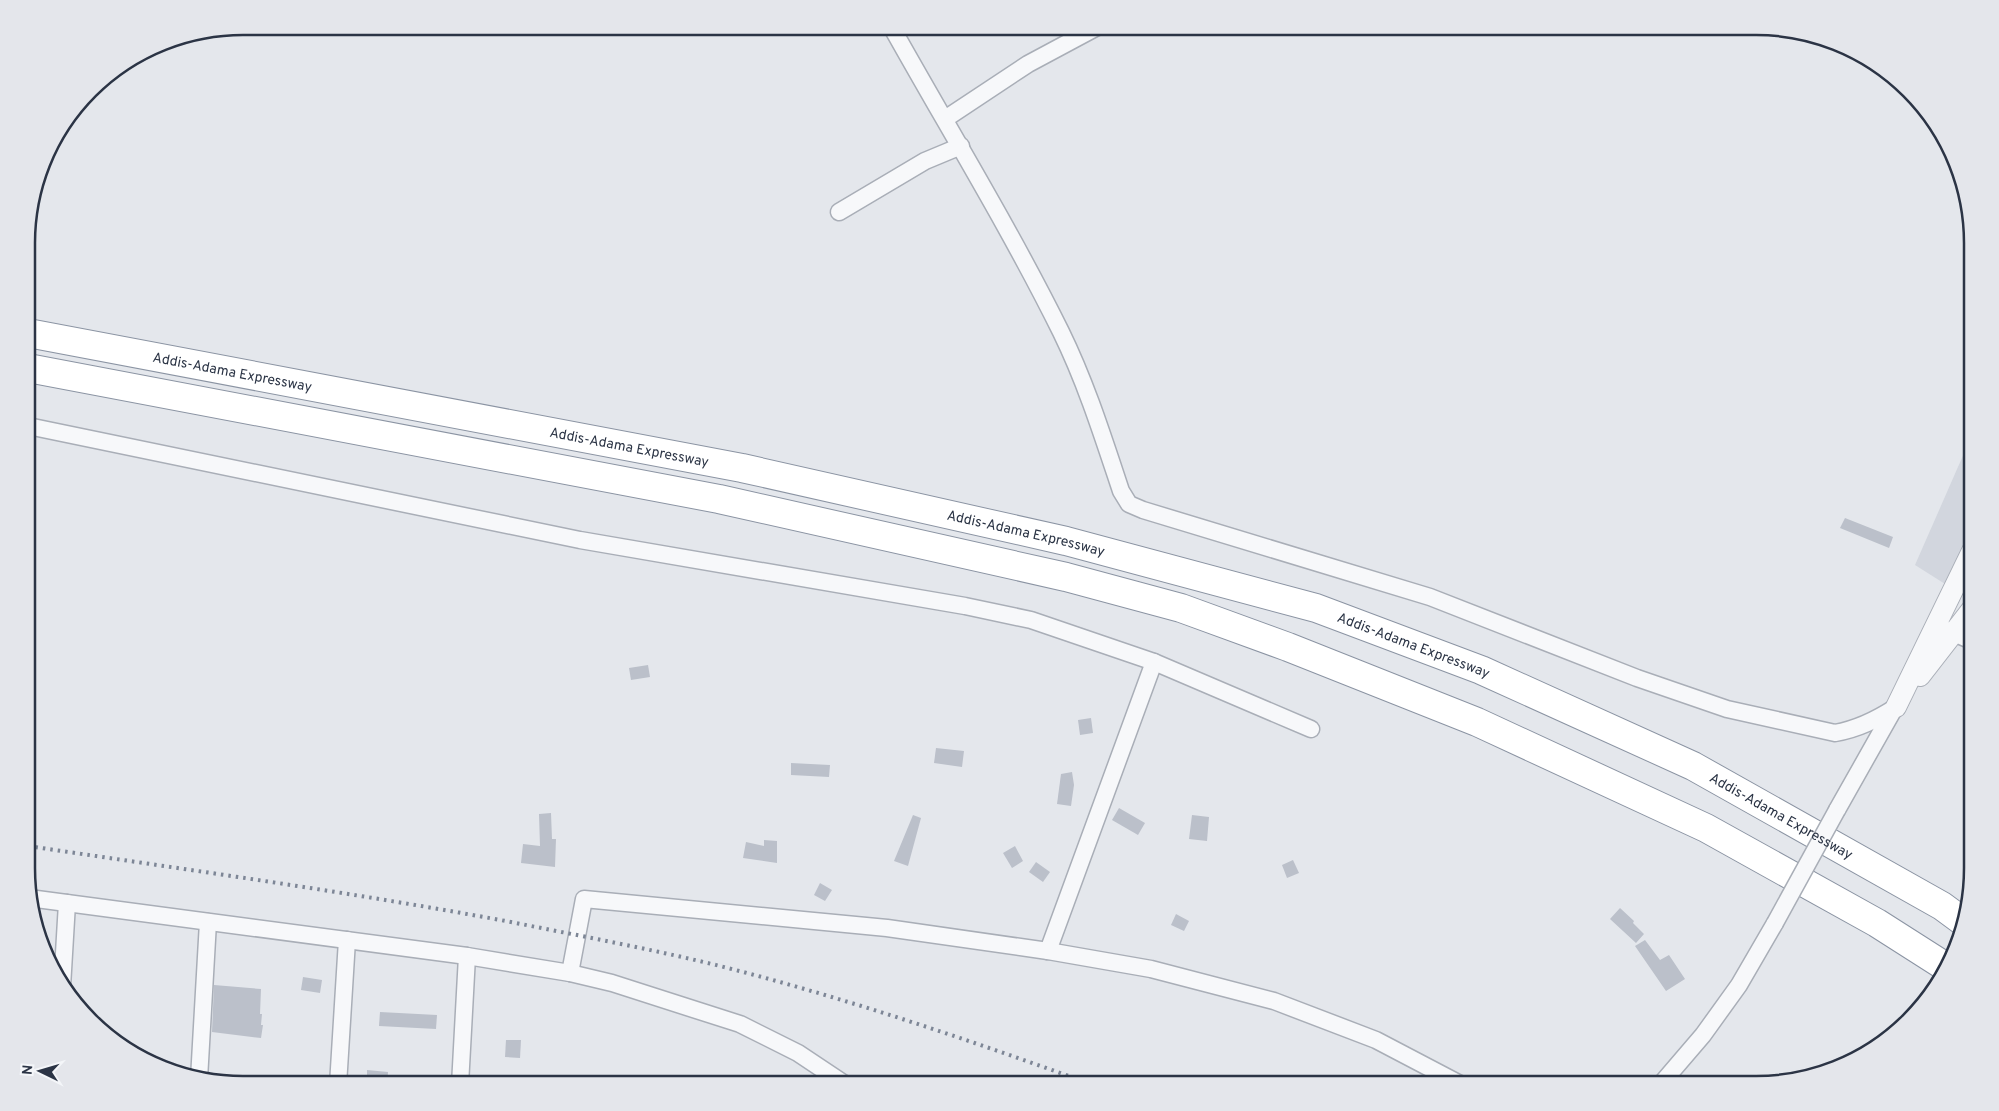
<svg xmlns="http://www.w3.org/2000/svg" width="1999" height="1111" font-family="Overpass,sans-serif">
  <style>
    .built { fill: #d2d6de }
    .building { fill: #bbc0ca }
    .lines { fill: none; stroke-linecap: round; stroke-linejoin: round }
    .minor-casing { stroke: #a9aeb7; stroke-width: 19 }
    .tertiary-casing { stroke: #a9aeb7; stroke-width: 22 }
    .motorway-casing { stroke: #8b94a3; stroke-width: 30 }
    .minor { stroke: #f7f8fa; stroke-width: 16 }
    .tertiary { stroke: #f7f8fa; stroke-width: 20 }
    .motorway { stroke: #fff; stroke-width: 28 }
    .rail { stroke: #7d8696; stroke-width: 4; stroke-dasharray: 2.5 5; stroke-linecap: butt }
    .minor-bridge-casing { stroke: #a9aeb7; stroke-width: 19; stroke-linecap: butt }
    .minor-bridge { stroke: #f7f8fa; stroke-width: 16 }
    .labels { text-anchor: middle; stroke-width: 4; stroke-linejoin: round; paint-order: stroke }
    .street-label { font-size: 14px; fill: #2b3445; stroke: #f4f6f9 }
    .rim { fill: none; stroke: #2b3445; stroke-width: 2.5 }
  </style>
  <rect width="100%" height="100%" fill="#e4e7ec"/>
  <polygon class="built" points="1972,435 1972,601 1915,565"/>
  <g class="building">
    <polygon points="1845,518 1893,537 1889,548 1840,528"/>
    <polygon points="648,665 650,677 631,680 629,668"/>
    <polygon points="1091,718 1093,733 1080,735 1078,720"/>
    <polygon points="936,748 964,751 962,767 934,763"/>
    <polygon points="791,763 830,765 829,777 791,775"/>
    <polygon points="1072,772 1074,785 1071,806 1057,804 1061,774"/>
    <polygon points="1119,808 1145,823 1138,835 1112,820"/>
    <polygon points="551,813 552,839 556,839 555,867 521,863 523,844 540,846 539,814"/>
    <polygon points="913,815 921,818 908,866 894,861"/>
    <polygon points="1192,815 1209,817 1207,841 1189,839"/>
    <polygon points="764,840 777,841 777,863 743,858 746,842 764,846"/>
    <polygon points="1015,846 1023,861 1012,868 1003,853"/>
    <polygon points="1293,860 1299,873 1287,878 1282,865"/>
    <polygon points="1036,862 1050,872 1043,882 1029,872"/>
    <polygon points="820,883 832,890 825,901 814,895"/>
    <polygon points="1620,908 1634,921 1633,923 1644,934 1636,943 1610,919"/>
    <polygon points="1176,914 1189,921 1184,931 1171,925"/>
    <polygon points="1645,940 1660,960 1669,955 1685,979 1666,991 1635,946"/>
    <polygon points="303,977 322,980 320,993 301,990"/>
    <polygon points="214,985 261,989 260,1014 262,1014 261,1025 263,1025 261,1038 212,1032"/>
    <polygon points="380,1012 437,1015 436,1029 379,1026"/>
    <polygon points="506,1040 521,1040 520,1058 505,1057"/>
    <polygon points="367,1070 388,1072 387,1085 367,1085"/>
  </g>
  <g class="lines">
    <defs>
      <g id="minor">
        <path d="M 891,26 C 948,128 1009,227 1061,332 C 1086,383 1103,437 1121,491 L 1129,504 L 1143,510 L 1430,597 L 1637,678 L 1727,709 L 1835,733 C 1858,729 1876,720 1896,707"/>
        <polyline points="945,119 1028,64 1099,26"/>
        <polyline points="839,212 925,161 961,146"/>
        <polyline points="28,426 580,540 965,606 1031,620 1154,662 1311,729"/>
        <polyline points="1942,628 1972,641"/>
        <polyline points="1837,810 1894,709"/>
        <polyline points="29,898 467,956 570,973 612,983 740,1024 798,1053 846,1085"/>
        <polyline points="1048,951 1154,662"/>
        <polyline points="570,973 584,899 887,928 1048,951 1151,969 1274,1001 1376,1040 1460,1084"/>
        <polyline points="62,987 67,903"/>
        <polyline points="199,1079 208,922"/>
        <polyline points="1661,1084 1703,1035 1739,985 1775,923"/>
        <polyline points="338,1085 347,940"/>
        <polyline points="460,1085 467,956"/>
      </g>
      <g id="tertiary">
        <polyline points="1920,676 1972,609"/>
        <polyline points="1896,707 1972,551"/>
      </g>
      <g id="motorway">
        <path id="s1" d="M 28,333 L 742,468 L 1066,541 L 1316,608 L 1481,670 L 1693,766 L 1942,906 L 1961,920"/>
        <polyline points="28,368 719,499 1066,577 1181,608 1288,647 1477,722 1706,828 1877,923 1946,967"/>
      </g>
    </defs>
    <use href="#minor" class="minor-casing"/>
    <use href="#tertiary" class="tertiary-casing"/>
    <use href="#motorway" class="motorway-casing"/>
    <use href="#minor" class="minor"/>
    <use href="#tertiary" class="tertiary"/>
    <use href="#motorway" class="motorway"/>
    <path class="rail" d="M 28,846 C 189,870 350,892 511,922 C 581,936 651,949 720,966 C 846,998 969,1040 1091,1084"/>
    <defs>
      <polyline id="minor-bridge" points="1775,923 1837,810"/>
    </defs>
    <use href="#minor-bridge" class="minor-bridge-casing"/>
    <use href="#minor-bridge" class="minor-bridge"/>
  </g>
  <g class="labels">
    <g class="street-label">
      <text dy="5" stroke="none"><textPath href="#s1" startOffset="208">Addis-Adama Expressway</textPath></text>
      <text dy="5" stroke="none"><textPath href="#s1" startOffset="612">Addis-Adama Expressway</textPath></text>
      <text dy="5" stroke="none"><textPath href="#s1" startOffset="1018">Addis-Adama Expressway</textPath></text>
      <text dy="5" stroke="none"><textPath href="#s1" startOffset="1422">Addis-Adama Expressway</textPath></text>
      <text dy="5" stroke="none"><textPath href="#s1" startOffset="1828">Addis-Adama Expressway</textPath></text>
    </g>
  </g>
  <path d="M0 0H1999V1111H0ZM243 35H1756A208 208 0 0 1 1964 243V868A208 208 0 0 1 1756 1076H243A208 208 0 0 1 35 868V243A208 208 0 0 1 243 35Z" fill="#e4e6eb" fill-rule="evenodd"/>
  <path class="rim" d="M243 35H1756A208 208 0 0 1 1964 243V868A208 208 0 0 1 1756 1076H243A208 208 0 0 1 35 868V243A208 208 0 0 1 243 35Z"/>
  <g transform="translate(40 1071) rotate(275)" stroke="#f4f6f9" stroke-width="4" paint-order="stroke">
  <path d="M0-4L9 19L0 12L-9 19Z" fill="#2b3445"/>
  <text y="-8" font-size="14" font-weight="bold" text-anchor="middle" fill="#2b3445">N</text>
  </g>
</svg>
